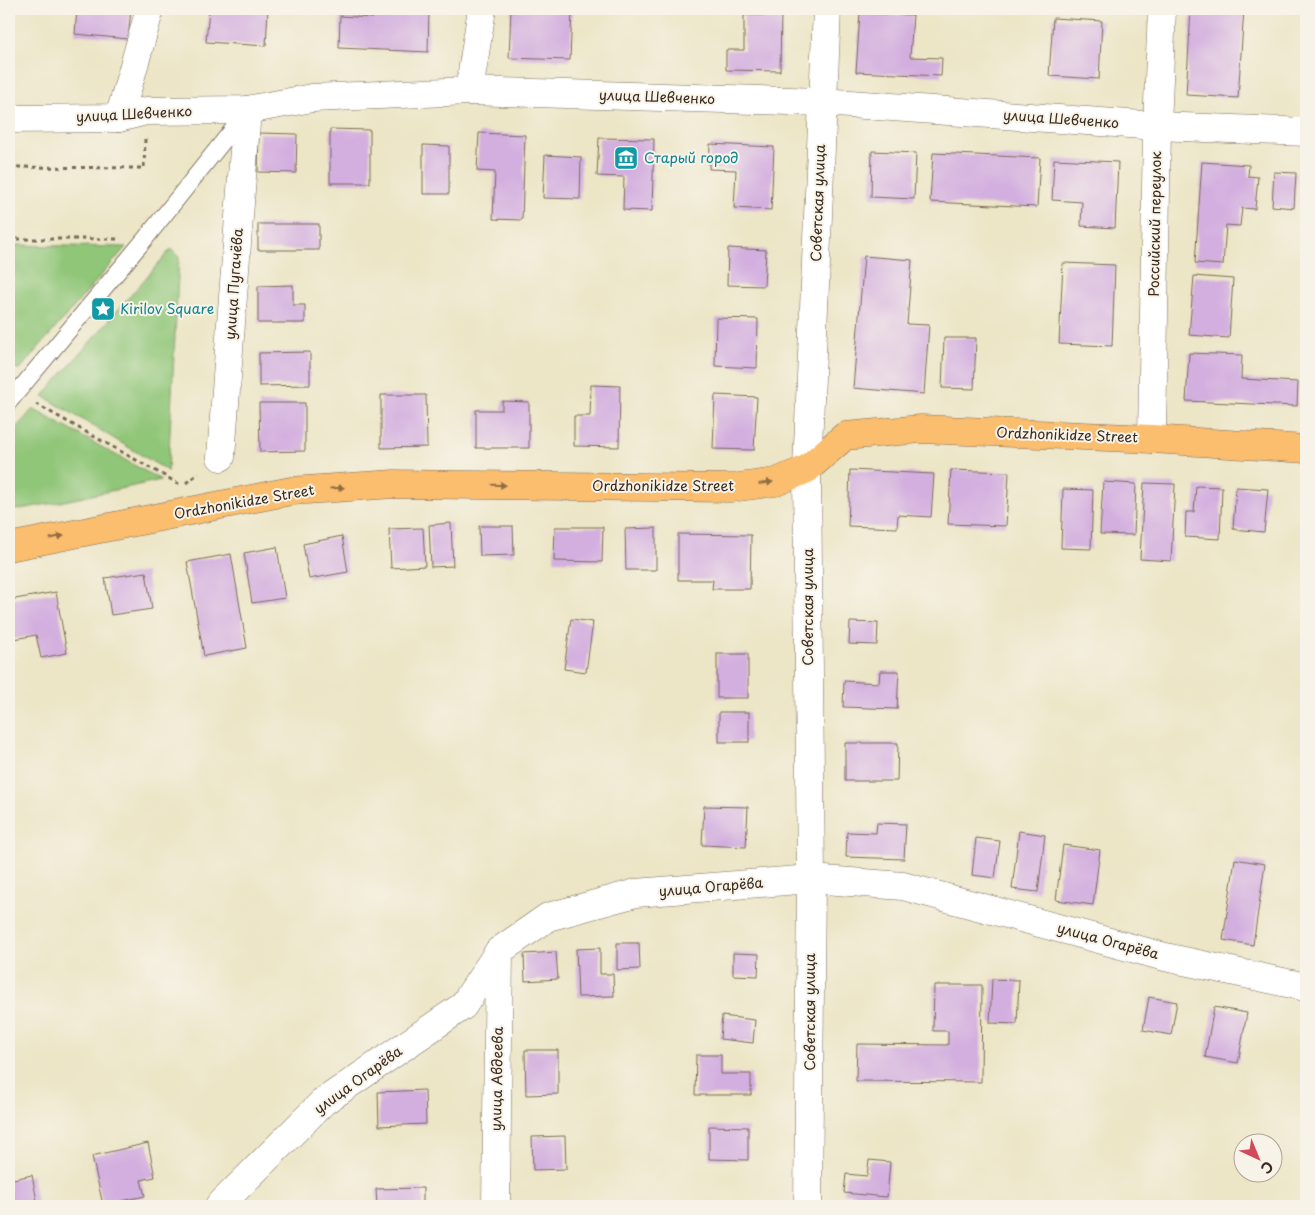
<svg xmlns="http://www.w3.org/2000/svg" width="1315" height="1215" font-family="'Playpen Sans',sans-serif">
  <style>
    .green { fill: #90c678; stroke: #66784b }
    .building { fill: #d3afdf }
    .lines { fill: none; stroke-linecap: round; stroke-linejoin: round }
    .service-casing { stroke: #796b59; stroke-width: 18 }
    .minor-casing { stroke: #796b59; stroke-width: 29 }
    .tertiary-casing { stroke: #796b59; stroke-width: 29 }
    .primary-casing { stroke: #796b59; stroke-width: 29 }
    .path { stroke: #796b59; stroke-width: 3; stroke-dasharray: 4 4; stroke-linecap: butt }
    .service { stroke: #fff; stroke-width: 16 }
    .minor { stroke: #fff; stroke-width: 28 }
    .tertiary { stroke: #fff; stroke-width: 28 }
    .primary { stroke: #fbbd6e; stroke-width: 28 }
    .oneway { fill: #916c42 }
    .labels { text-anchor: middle; stroke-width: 4; stroke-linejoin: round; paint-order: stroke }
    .street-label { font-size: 14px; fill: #3b2a1e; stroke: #f7f3e8 }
    .culture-label { font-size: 14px; fill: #0d838f; stroke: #f7f3e8; text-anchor: start }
  </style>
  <rect width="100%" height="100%" fill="#f7f3e8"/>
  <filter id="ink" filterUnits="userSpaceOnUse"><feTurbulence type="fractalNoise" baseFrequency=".02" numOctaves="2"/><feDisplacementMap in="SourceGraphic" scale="10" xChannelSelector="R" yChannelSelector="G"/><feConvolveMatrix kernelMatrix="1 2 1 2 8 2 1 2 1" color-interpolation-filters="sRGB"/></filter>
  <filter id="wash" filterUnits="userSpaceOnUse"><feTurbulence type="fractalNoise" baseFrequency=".0096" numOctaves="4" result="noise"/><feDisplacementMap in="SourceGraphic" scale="20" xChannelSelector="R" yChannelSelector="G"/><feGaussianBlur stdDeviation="1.12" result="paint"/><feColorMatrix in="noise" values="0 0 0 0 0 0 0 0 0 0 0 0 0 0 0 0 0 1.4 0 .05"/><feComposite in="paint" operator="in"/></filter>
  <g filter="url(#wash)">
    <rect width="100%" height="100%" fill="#ece5c6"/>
    <g class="green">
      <polygon points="9,245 126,247 20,369 9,368"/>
      <polygon points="171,249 179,257 168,471 43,396"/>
      <polygon points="33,409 161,480 60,502 9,511 9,436"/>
    </g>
    <g id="blocks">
      <g class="building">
        <polygon points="77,9 131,9 128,39 75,34"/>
        <polygon points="209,9 268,9 266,46 206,42"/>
        <polygon points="374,9 429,9 428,52 339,48 340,16 373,18"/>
        <polygon points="511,9 572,9 570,60 509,58"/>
        <polygon points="1191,9 1244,9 1238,98 1186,95"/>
        <polygon points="860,13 913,15 910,57 942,58 941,76 856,72"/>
        <polygon points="744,15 781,15 780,71 726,70 726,50 744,50"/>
        <polygon points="1053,18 1102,21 1099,79 1049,76"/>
        <polygon points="330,129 370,130 370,183 330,183"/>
        <polygon points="259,133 297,134 296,173 258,172"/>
        <polygon points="479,133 525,135 522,220 493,219 495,172 477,171"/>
        <polygon points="599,138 654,139 652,211 623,210 624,177 597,176"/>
        <polygon points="710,144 774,147 771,210 734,208 736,170 709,169"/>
        <polygon points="423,145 449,146 449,194 423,194"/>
        <polygon points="872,151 916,153 914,199 871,197"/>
        <polygon points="933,153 1040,158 1037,207 930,202"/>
        <polygon points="545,155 581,157 580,199 543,198"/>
        <polygon points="1054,159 1118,162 1115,228 1081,226 1082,202 1052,200"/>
        <polygon points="1202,162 1249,165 1248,176 1258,177 1255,209 1242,208 1240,226 1226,225 1223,265 1195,263"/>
        <polygon points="1274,172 1296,173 1294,208 1272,206"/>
        <rect x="258" y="224" width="61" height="26"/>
        <polygon points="728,248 766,250 764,286 727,285"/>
        <polygon points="864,256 912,260 907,324 929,325 924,394 853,388"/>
        <polygon points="1063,263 1115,265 1112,346 1059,344"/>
        <polygon points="1194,276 1233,279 1229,338 1189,335"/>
        <polygon points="293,285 293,305 305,305 305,323 258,323 258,286"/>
        <polygon points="716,318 758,319 757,368 715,366"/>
        <polygon points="944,338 976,338 974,389 942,388"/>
        <polygon points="310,352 310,385 259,386 259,353"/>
        <polygon points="1189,353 1242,355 1241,379 1298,382 1297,406 1186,401"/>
        <polygon points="591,385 620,386 619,447 574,446 574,416 590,416"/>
        <polygon points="381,395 426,395 427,447 381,448"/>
        <polygon points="715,395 757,397 754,450 713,449"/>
        <polygon points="502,401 529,402 529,448 476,448 476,410 502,410"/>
        <polygon points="259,403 305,403 305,451 260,452"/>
        <polygon points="850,470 934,474 931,517 898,515 897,528 848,526"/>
        <polygon points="951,470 1009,472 1006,526 948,524"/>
        <polygon points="1103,482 1136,484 1134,535 1100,534"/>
        <polygon points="1144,483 1175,484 1171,561 1140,559"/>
        <polygon points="1196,486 1222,487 1220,539 1185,537 1186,512 1194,512"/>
        <polygon points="1236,487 1268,489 1264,532 1233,529"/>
        <polygon points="1063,489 1093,490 1091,549 1061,548"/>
        <polygon points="1305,508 1306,508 1306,531 1303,530"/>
        <polygon points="451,523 453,566 431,567 429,525"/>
        <polygon points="479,526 513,526 514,555 480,556"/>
        <polygon points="555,527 603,527 602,562 554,561"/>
        <polygon points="423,528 425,566 391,568 389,529"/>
        <polygon points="656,528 656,570 626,570 625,529"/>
        <polygon points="678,534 751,535 750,589 712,589 713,580 678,580"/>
        <polygon points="342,536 348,572 309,579 303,544"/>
        <polygon points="277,547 285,598 252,603 244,553"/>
        <polygon points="231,554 247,648 204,656 187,562"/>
        <polygon points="146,572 152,609 111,615 105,578"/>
        <polygon points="56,592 67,653 41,658 36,635 9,640 9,600"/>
        <polygon points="571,619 593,622 586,672 564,669"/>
        <polygon points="850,622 878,623 877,645 849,644"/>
        <rect x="717" y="654" width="31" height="44"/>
        <polygon points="880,671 899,671 897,709 843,707 844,681 879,683"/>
        <rect x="719" y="712" width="30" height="30"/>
        <polygon points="845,743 898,743 897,781 845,781"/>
        <polygon points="704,806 748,807 746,847 702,845"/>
        <polygon points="877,823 906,824 904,859 846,857 847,832 876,833"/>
        <polygon points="1019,831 1045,835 1038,892 1012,889"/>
        <polygon points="976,838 1000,841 995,878 972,875"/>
        <polygon points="1063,845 1100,850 1093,905 1056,900"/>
        <polygon points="1235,859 1265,864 1253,945 1223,940"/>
        <polygon points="617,943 639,943 640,969 617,970"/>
        <polygon points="600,948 600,974 613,974 614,996 578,997 576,949"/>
        <polygon points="556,952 558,979 525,981 524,954"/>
        <polygon points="733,953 759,954 758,976 733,975"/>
        <polygon points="992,979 1019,980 1017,1024 990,1023"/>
        <polygon points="934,985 982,985 981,1082 856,1081 857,1044 948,1045 948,1031 933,1031"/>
        <polygon points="1149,997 1177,1002 1171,1035 1143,1030"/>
        <polygon points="1214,1007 1247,1013 1238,1063 1205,1057"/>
        <polygon points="722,1016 755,1020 753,1043 720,1039"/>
        <polygon points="525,1050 558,1050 558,1094 526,1095"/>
        <polygon points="696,1055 721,1055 721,1074 751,1074 751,1095 695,1095"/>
        <polygon points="425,1090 426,1124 379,1126 378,1092"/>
        <polygon points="709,1126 748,1127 748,1160 709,1159"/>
        <polygon points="565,1136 566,1169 533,1170 532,1137"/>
        <polygon points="148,1143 155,1177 141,1180 145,1196 103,1205 92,1156"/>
        <polygon points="869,1160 890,1162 887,1197 844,1193 846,1174 867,1176"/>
        <polygon points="32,1175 38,1206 9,1206 9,1180"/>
        <polygon points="423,1188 423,1206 377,1206 376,1189"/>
        <polygon points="1292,1202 1306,1205 1306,1206 1291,1206"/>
      </g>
    </g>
  </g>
  <g filter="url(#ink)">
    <use href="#blocks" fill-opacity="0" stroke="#796b59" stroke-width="1"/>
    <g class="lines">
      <defs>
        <polyline id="service" points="9,402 145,239 245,114"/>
        <g id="minor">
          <polyline points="469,91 482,9"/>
          <polyline points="119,118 150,9"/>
          <polyline points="9,119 119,118 146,111 247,110 312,98 469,91 822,102 1157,126 1306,132"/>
          <polyline points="1152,439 1157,126 1162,9"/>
          <polyline points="221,457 247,110"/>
          <polyline points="807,469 811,879 808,1206"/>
          <polyline points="219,1206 323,1102 463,1006 499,951 548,917 636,893 811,879 903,886 1165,957 1306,987"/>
          <polyline points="496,1206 499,951"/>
        </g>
        <polyline id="tertiary" points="807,469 827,9"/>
        <polyline id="primary" points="9,547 291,491 394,484 731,488 776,482 807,469 845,436 921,429 1152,439 1306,449"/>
      </defs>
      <use href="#service" class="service-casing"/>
      <use href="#minor" class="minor-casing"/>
      <use href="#tertiary" class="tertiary-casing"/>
      <use href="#primary" class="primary-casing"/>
      <g class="path">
        <polyline points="9,167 144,168 145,139"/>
        <polyline points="9,239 117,239"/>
        <polyline points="36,404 179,484"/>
        <polyline points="186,483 199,473"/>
      </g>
      <use href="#service" class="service"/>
      <use href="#minor" class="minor"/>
      <use href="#tertiary" class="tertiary"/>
      <use href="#primary" class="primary"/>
    </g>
    <defs><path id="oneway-solid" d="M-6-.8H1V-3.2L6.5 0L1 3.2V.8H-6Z" transform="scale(1.25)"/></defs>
    <g class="oneway">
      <use href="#oneway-solid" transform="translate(766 483) rotate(-8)"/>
      <use href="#oneway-solid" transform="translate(499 485) rotate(1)"/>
      <use href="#oneway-solid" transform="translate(337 488) rotate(-4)"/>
      <use href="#oneway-solid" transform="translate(57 537) rotate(-11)"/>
    </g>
  </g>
  <defs>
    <symbol id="museum-square" viewBox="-11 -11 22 22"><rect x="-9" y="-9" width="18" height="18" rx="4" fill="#0f9aa8" stroke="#f7f3e8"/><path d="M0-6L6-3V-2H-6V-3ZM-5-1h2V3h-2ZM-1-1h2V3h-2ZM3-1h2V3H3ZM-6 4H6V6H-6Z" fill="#fff"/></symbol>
    <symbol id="sight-square" viewBox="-11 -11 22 22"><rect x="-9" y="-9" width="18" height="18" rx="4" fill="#0f9aa8" stroke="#f7f3e8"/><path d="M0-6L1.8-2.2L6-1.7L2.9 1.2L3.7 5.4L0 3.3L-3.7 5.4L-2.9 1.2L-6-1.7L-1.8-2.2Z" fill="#fff"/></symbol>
  </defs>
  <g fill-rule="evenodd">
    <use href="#museum-square" x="612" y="144" width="28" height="28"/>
    <use href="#sight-square" x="89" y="295" width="28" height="28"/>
  </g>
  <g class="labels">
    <g class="street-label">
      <text transform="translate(657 97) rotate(2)" y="5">улица Шевченко</text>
      <text transform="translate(134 114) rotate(-3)" y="5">улица Шевченко</text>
      <text transform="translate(1061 119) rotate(4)" y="5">улица Шевченко</text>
      <text transform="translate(818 203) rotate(-88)" y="5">Советская улица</text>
      <text transform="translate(1155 224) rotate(-89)" y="5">Российский переулок</text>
      <text transform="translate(234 284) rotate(-86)" y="5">улица Пугачёва</text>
      <text transform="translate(1067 435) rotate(2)" y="5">Ordzhonikidze Street</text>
      <text x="663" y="491">Ordzhonikidze Street</text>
      <text transform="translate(244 502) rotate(-10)" y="5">Ordzhonikidze Street</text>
      <text transform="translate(808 607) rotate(-90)" y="5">Советская улица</text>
      <text transform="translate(711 887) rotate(-5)" y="5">улица Огарёва</text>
      <text transform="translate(1108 941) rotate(15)" y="5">улица Огарёва</text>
      <text transform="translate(810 1012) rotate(-90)" y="5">Советская улица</text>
      <text transform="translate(497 1079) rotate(-89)" y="5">улица Авдеева</text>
      <text transform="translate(358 1080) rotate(-36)" y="5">улица Огарёва</text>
    </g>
    <g class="culture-label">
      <text x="644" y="163">Старый город</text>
      <text x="120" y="314">Kirilov Square</text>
    </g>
  </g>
  <rect width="1315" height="1215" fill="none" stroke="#f7f3e8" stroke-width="30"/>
  <g transform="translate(1258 1158) rotate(136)"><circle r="24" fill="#f7f3e8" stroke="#aca397"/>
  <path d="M0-4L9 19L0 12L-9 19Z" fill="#d1495b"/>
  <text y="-8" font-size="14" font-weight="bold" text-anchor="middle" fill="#3b2a1e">С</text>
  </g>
</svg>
